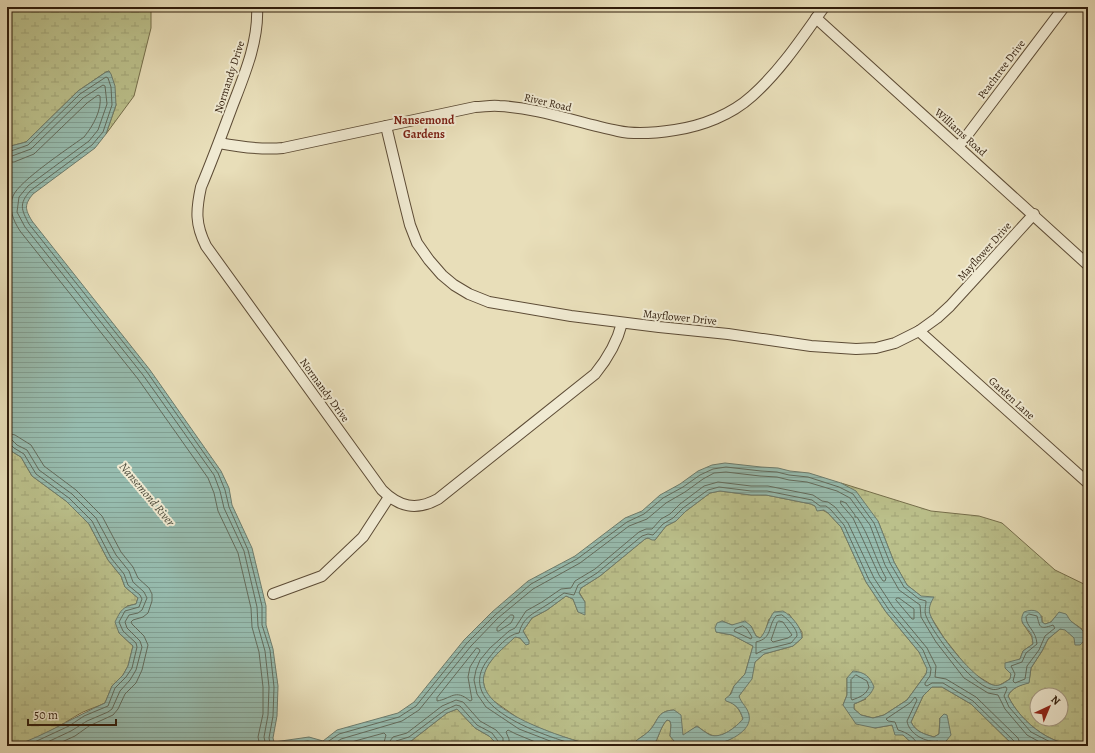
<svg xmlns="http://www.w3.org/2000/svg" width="1095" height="753" font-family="Alegreya,serif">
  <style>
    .wetland { fill: url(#wetland-marsh); stroke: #756e4b; fill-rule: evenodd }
    .water { fill: url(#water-rules); stroke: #6d7c6d }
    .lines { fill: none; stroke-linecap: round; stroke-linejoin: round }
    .shore { stroke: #636c5d; stroke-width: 1 }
    .minor-casing { stroke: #5d4c36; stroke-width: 12 }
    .minor { stroke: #f0ead2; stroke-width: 10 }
    .labels { text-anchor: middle; stroke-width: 4; stroke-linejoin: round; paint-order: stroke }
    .street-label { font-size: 11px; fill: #2f1c0b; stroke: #f0ead2 }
    .neighbourhood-label { font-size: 12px; font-weight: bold; fill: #7a1f14; stroke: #f0ead2 }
    .water-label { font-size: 12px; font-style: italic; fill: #4e4c3c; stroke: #f0ead2 }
  </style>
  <defs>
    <pattern id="wetland-marsh" width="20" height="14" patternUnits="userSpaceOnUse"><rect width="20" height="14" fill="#bbc08b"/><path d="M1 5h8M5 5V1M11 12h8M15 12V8" fill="none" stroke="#a1a477"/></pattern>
    <pattern id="water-rules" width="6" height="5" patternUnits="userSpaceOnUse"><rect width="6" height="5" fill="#97bcaf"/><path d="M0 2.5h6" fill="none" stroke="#82a195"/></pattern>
  </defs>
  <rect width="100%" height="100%" fill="#e8deb9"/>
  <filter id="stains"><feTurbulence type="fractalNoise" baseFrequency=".005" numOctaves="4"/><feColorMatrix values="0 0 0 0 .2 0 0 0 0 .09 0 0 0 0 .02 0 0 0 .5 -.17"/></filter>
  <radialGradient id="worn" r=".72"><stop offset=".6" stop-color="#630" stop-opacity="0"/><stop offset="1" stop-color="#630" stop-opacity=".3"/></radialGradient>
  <g class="wetland">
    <polygon points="7,7 151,7 151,28 134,96 106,134 116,105 109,71 106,72 78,91 26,142 7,147"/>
    <path d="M 7,446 L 11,451 L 21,457 L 32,476 L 66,501 L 89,524 L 108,560 L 121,576 L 125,587 L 138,598 L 136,604 L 127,606 L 119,633 L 133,646 L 128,666 L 123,675 L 112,686 L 105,703 C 97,707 89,709 81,713 C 62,724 29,746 7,746 Z"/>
    <path d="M 841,483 L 931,511 L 979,516 L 1002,523 L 1055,570 L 1088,586 L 1088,744 C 1056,751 1021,723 1008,696 C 1011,688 1021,685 1029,682 L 1031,668 L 1042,651 L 1048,639 L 1060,629 L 1065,629 L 1074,638 L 1082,629 L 1059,613 L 1051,622 L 1045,624 L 1042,622 L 1042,616 L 1022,622 L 1032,637 L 1033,644 L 1023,651 L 1020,659 L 1005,668 L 1011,674 L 1010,679 L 998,686 L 992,685 L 971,672 L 944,638 L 929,614 L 929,607 L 921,596 L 907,585 L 894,562 L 878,521 ZM 1037,695 L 1061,695 L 1061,719 L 1037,719 Z"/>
    <path d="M 720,491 L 751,495 L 766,495 L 811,504 L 828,513 L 841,527 L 866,582 L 886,612 L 919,652 L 928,669 L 926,674 L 907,700 L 884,715 L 873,718 L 861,715 L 854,709 L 854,704 L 866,699 L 847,678 L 847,695 L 843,705 L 875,728 L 892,725 L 915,746 L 690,746 L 694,742 L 713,744 L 731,739 L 749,714 L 740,701 L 739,696 L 751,679 L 755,662 L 764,654 L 793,646 L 802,638 L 802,632 L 789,614 L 769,619 L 764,635 L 760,638 L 756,636 L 751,626 L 732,625 L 722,621 L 716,632 L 732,635 L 753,646 L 745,674 L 734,686 L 727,701 C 736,704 740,710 743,719 C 736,727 722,739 711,735 C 706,733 701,729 697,726 L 683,736 L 674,710 C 656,711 659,721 649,731 C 643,737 636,739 632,746 L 593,746 L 554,734 L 522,721 L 491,699 L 485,690 L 483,680 L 484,673 L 488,665 L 496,654 L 515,637 L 520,638 L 526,645 L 529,641 L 523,631 L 532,618 L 547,610 L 566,596 L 573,599 L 578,612 L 585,602 L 579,592 L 581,588 L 600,576 L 645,539 L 648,538 L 655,540 L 666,526 L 676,521 L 686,511 L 710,493 Z"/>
    <path d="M 932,687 L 942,687 L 971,704 L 1014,746 L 942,746 L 940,718 L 939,734 L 934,737 C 924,734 916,732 911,722 L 923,696 Z"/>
    <polygon points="457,709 475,728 489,736 495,742 491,746 391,746 411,741 447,713"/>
    <path d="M 667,720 L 670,721 L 671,725 L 670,736 L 678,746 L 653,746 C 659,738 660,727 667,720 Z"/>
  </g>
  <g class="water">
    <path d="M 109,71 L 111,74 L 115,86 L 116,105 L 106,134 L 95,148 L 33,194 C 24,205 25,209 32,221 L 150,370 L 221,471 L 229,488 L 232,505 L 252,548 L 266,606 L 266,625 L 273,649 L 278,686 L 277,716 L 273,738 L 274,742 L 309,737 L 323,741 L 337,730 L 398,713 L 414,702 L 464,640 L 492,612 L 528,581 L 575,556 L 625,518 L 642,511 L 660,495 L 680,484 L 698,471 L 712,465 L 725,463 L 761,467 L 778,468 L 790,471 L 809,473 L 841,483 L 856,491 L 878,521 L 894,562 L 907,585 L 921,596 L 934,597 C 931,602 928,608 930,614 C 936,632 975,681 993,685 C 1000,687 1005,682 1010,679 L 1011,674 L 1005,668 L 1005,663 L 1020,659 L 1023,651 L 1033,644 C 1033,643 1032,637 1032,636 C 1028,626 1017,624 1024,612 C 1034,608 1042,611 1042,622 L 1045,624 L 1051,622 L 1059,612 L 1066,614 C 1068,616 1069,620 1072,622 C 1079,628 1093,634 1080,645 L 1075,645 L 1074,638 L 1065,630 L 1060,629 L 1048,639 L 1042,651 L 1031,668 L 1029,683 C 1021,685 1011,688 1008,696 C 1021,723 1056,751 1088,744 L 1088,746 L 1014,746 L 971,704 L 942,687 L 932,687 L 923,696 L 911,722 C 916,732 924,734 934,737 L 939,734 L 940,718 L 944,714 L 947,715 L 951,735 L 942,746 L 915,746 L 903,735 L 895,735 L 892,725 L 875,728 L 856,724 L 843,705 L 847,695 L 847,678 L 853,671 C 865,672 870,677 874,687 C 870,697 864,700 854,704 L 854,709 L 861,715 L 873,718 L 884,715 L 907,700 L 926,674 L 927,669 L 919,652 L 886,612 L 866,582 L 841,527 L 828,513 L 824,510 L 817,511 L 815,506 L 811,504 L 766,495 L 751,495 L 720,491 L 710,493 L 686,511 L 676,521 L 666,526 L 655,540 L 652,540 L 648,538 L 645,539 L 600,576 L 581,588 L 579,593 L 585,602 L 585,615 L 578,612 L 573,599 L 566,596 L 547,610 L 532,618 L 523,631 L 529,641 L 529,644 L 526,645 L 520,638 L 515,637 C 504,648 488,659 484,675 C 475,712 567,738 593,746 L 491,746 L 495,742 L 489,736 L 475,728 L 457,709 L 447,713 L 411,741 L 391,746 L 14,746 C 46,735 74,717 105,703 L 112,686 L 123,675 L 128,666 L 133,646 L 119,633 L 115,622 C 121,610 122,607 136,604 L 138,598 L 125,587 L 121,576 L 108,560 L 89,524 L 66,501 L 32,476 L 21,457 L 11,451 L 7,446 L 7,147 L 26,142 L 78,91 L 106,72 Z"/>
    <path d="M 783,611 C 792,616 802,628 802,638 L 793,646 L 764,654 L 755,662 L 752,679 L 739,696 C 741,703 748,708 749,715 C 753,731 726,744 712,744 C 706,744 700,743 694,742 L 690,746 L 678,746 L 670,736 L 671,725 L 670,721 L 667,720 C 660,727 659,738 653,746 L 632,746 C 636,739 643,737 649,731 C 659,721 656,711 674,710 L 681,715 L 683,735 L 697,726 C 701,729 706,733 710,735 C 722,739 736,727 743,719 C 740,709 736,704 726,701 L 725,699 L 731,694 L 734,686 L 745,674 L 753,646 L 732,635 L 716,632 L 715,628 L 717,623 L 722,621 L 732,625 L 745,621 L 751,626 L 756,636 L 760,638 C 766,633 768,619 774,612 Z"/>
  </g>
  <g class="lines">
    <g class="shore">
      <path d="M 7,151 L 11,151 L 28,145 L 80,94 L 106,77 L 108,78 L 111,87 L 112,105 L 103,132 L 92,145 L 30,191 C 19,204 21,209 29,224 L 147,372 L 218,473 L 225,490 L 229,507 L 248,550 L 262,606 L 262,625 L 270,650 L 274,687 L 273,716 L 269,738 L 270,743 L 272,745 L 308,741 L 323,745 L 339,734 L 399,717 L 416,706 L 467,643 L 495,615 L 531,584 L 577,559 L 627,522 L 644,514 L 663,498 L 683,487 L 700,475 L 713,469 L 726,467 L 761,471 L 777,472 L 789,475 L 808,477 L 839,487 L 853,494 L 874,523 L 890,563 L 904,587 L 919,599 L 926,601 C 926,606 924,611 926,616 C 934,635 971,684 991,689 C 997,691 1001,687 1006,687 L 1007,689 L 1004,696 L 1009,707 L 1031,732 L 1058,746"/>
      <polyline points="7,156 12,156 31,149 83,98 103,85 105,86 107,104 98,130 89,141 28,186 19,197 17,212 25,227 143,375 214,475 220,491 224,508 244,551 257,607 258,626 265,651 269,687 268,715 264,737 266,746"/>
      <path d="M 7,162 L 14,162 L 34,154 L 87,103 L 98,95 L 100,96 C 102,110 93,126 84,137 C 69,148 19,181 13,196 C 8,208 13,220 20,231 L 138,379 L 208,478 L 214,493 L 218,511 L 238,553 L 251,608 L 252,627 L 259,652 L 263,687 L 263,714 L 258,737 L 260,746"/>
      <polyline points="7,433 15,435 31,445 44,466 76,490 102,516 121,552 133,567 138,578 149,588 152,594 152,601 148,613 143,617 133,620 131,622 132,624 144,636 148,645 142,670 136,683 125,694 118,709 113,715 89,726 75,736 53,746"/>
      <polyline points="7,439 12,440 17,445 27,450 39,470 72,494 96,518 116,555 129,571 133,582 144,592 147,598 142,610 138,613 129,615 125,622 127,628 140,641 142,647 136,670 130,680 120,691 112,709 108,712 87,721 71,731 39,746"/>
      <polyline points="7,444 11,445 14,448 24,454 36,474 69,498 92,521 111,558 124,574 128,585 140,595 142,599 139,607 125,611 119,622 123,631 136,643 137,647 132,668 126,677 115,688 108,706 84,716 69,726 26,746"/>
      <path d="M 841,501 L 846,503 L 855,515 L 855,517 L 857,517 C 870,536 875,559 886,578 L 885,581 L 883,581 L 879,575 L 853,518 L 841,504 Z"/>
      <polygon points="897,598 899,598 914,609 914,619 912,619 896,600"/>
      <path d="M 1029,614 L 1037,616 C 1040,627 1039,630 1053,625 L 1055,628 L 1045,636 L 1039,650 L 1027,666 L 1025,679 L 1015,683 L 1013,681 L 1015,674 L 1011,666 L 1022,662 L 1026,653 L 1037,644 C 1036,630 1026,627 1026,617 Z"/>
      <polygon points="511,615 513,615 514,617 511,623 499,631 497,631 497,628"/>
      <path d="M 782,615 C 788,619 798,630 797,636 L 791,643 L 763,650 L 756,654 L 756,642 C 773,638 767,627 776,616 Z"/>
      <polygon points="779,621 783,622 792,635 788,638 773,642 771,640 777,623"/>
      <polygon points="743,626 747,629 752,637 751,639 734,631 735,629"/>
      <path d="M 477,648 L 479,649 L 480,651 L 470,667 L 468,677 L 472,700 L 470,701 C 455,688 451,699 437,701 L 437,698 Z"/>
      <path d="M 856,675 L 867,681 L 869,687 C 866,695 860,697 852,700 L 851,698 L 851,680 Z"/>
      <polyline points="331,746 341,739 402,721 419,710 471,646 498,618 533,589 580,563 629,526 647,519 666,503 685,492 703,479 714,473 726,472 760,476 777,477 789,480 807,482 837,491 850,498 870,525 885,565 899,590 920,605 921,617 936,642 964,678 988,693 998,695 1005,709 1027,735 1047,746"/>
      <polyline points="341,746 344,744 384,733 386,735 383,746"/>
      <polyline points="389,746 390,741 393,737 407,733 442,706 456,700 463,702 480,721 496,730 503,738 503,746"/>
      <polyline points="394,746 396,741 409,737 445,710 456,705 460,706 477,725 492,733 498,741 497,746"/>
      <polyline points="509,746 509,739 506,732 508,730 516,734 545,746"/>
      <polyline points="563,746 519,729 486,707 477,694 474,680 476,670 480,660 490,648 509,631 515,628 526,611 542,602 561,589 571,588 575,581 595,569 639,532 646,529 652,529 661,519 670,514 680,504 704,486 718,482 751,486 768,486 813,495 822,501 828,502 835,507 848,523 874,578 893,607 927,648 936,666 935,677 946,679 976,697 1018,738 1021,746"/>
      <path d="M 579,746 C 547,736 449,707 489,658 C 496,649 508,634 519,633 C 523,617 533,614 545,606 C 552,602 558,597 564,593 L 574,595 L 578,585 L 597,573 L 642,536 L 648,534 L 653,535 L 663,524 L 673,518 L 683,508 L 708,490 L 719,487 L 751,491 L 767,491 L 812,500 L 820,506 L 826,506 L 831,510 L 844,525 L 869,580 L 889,610 L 923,650 L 931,669 L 930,676 L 925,683 L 925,685 L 927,686 L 932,683 L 943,683 L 973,701 L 1015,742 L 1016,746"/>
      <path d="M 918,746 C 916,738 906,732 898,730 L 895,722 L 888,721 L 886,719 L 910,703 L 915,697 L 917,700 L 907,721 C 909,734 926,743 938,741 L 939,746"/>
    </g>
    <defs>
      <g id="minor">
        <path d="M 257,7 C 259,41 244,76 232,107 C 222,134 212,161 201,187 C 196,210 195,224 206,246 L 382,490 C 399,507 416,511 438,499 L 595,374 C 608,358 617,343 622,323"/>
        <polyline points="816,18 1088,265"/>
        <polyline points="386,126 404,201 410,225 417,243 429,260 442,275 454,285 469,294 489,302 571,316 659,327 728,334 811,346 856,349 876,348 895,343 919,331 937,318 950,306 1034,214"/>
        <path d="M 219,143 C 240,147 261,150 283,148 L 475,107 C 483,107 491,105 499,106 C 540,108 578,123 618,131 C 636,135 656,133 675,130 C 702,126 731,115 752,96 C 780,71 802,38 824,7"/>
        <polyline points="959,146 1064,7"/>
        <polyline points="919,331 1088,483"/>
        <polyline points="273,594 322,576 363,537 389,497"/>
      </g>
    </defs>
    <use href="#minor" class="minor-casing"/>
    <use href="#minor" class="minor"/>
  </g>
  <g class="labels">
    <g class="street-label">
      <text transform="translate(1001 69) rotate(-53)" y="4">Peachtree Drive</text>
      <text transform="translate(229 77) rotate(-72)" y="4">Normandy Drive</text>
      <text transform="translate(548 102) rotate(13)" y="4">River Road</text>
      <text transform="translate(961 132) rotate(42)" y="4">Williams Road</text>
      <text transform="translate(984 251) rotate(-48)" y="4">Mayflower Drive</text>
      <text transform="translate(680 317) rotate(6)" y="4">Mayflower Drive</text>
      <text transform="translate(325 390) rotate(54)" y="4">Normandy Drive</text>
      <text transform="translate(1012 398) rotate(42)" y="4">Garden Lane</text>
    </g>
    <g class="neighbourhood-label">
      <text x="424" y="124">Nansemond<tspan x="424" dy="14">Gardens</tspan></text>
    </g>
    <g class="water-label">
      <text transform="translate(147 494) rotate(50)" y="4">Nansemond River</text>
    </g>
  </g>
  <rect width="1095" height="753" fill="none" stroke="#e8deb9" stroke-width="24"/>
  <rect x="8" y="8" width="1079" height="737" fill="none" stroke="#2f1c0b" stroke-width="2"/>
  <rect x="12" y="12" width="1071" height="729" fill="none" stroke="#2f1c0b"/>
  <g transform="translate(1049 707) rotate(44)"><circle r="19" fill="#f0ead2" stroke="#a39882"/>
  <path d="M0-3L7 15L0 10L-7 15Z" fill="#8f2418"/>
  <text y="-6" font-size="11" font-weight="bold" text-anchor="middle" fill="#2f1c0b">N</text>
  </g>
  <path d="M28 719v6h88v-6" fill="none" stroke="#2f1c0b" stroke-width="2"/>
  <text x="34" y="719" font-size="12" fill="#2f1c0b" stroke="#f0ead2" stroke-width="3" paint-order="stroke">50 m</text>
  <rect width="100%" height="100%" filter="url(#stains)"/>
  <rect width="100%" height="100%" fill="url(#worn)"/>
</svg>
